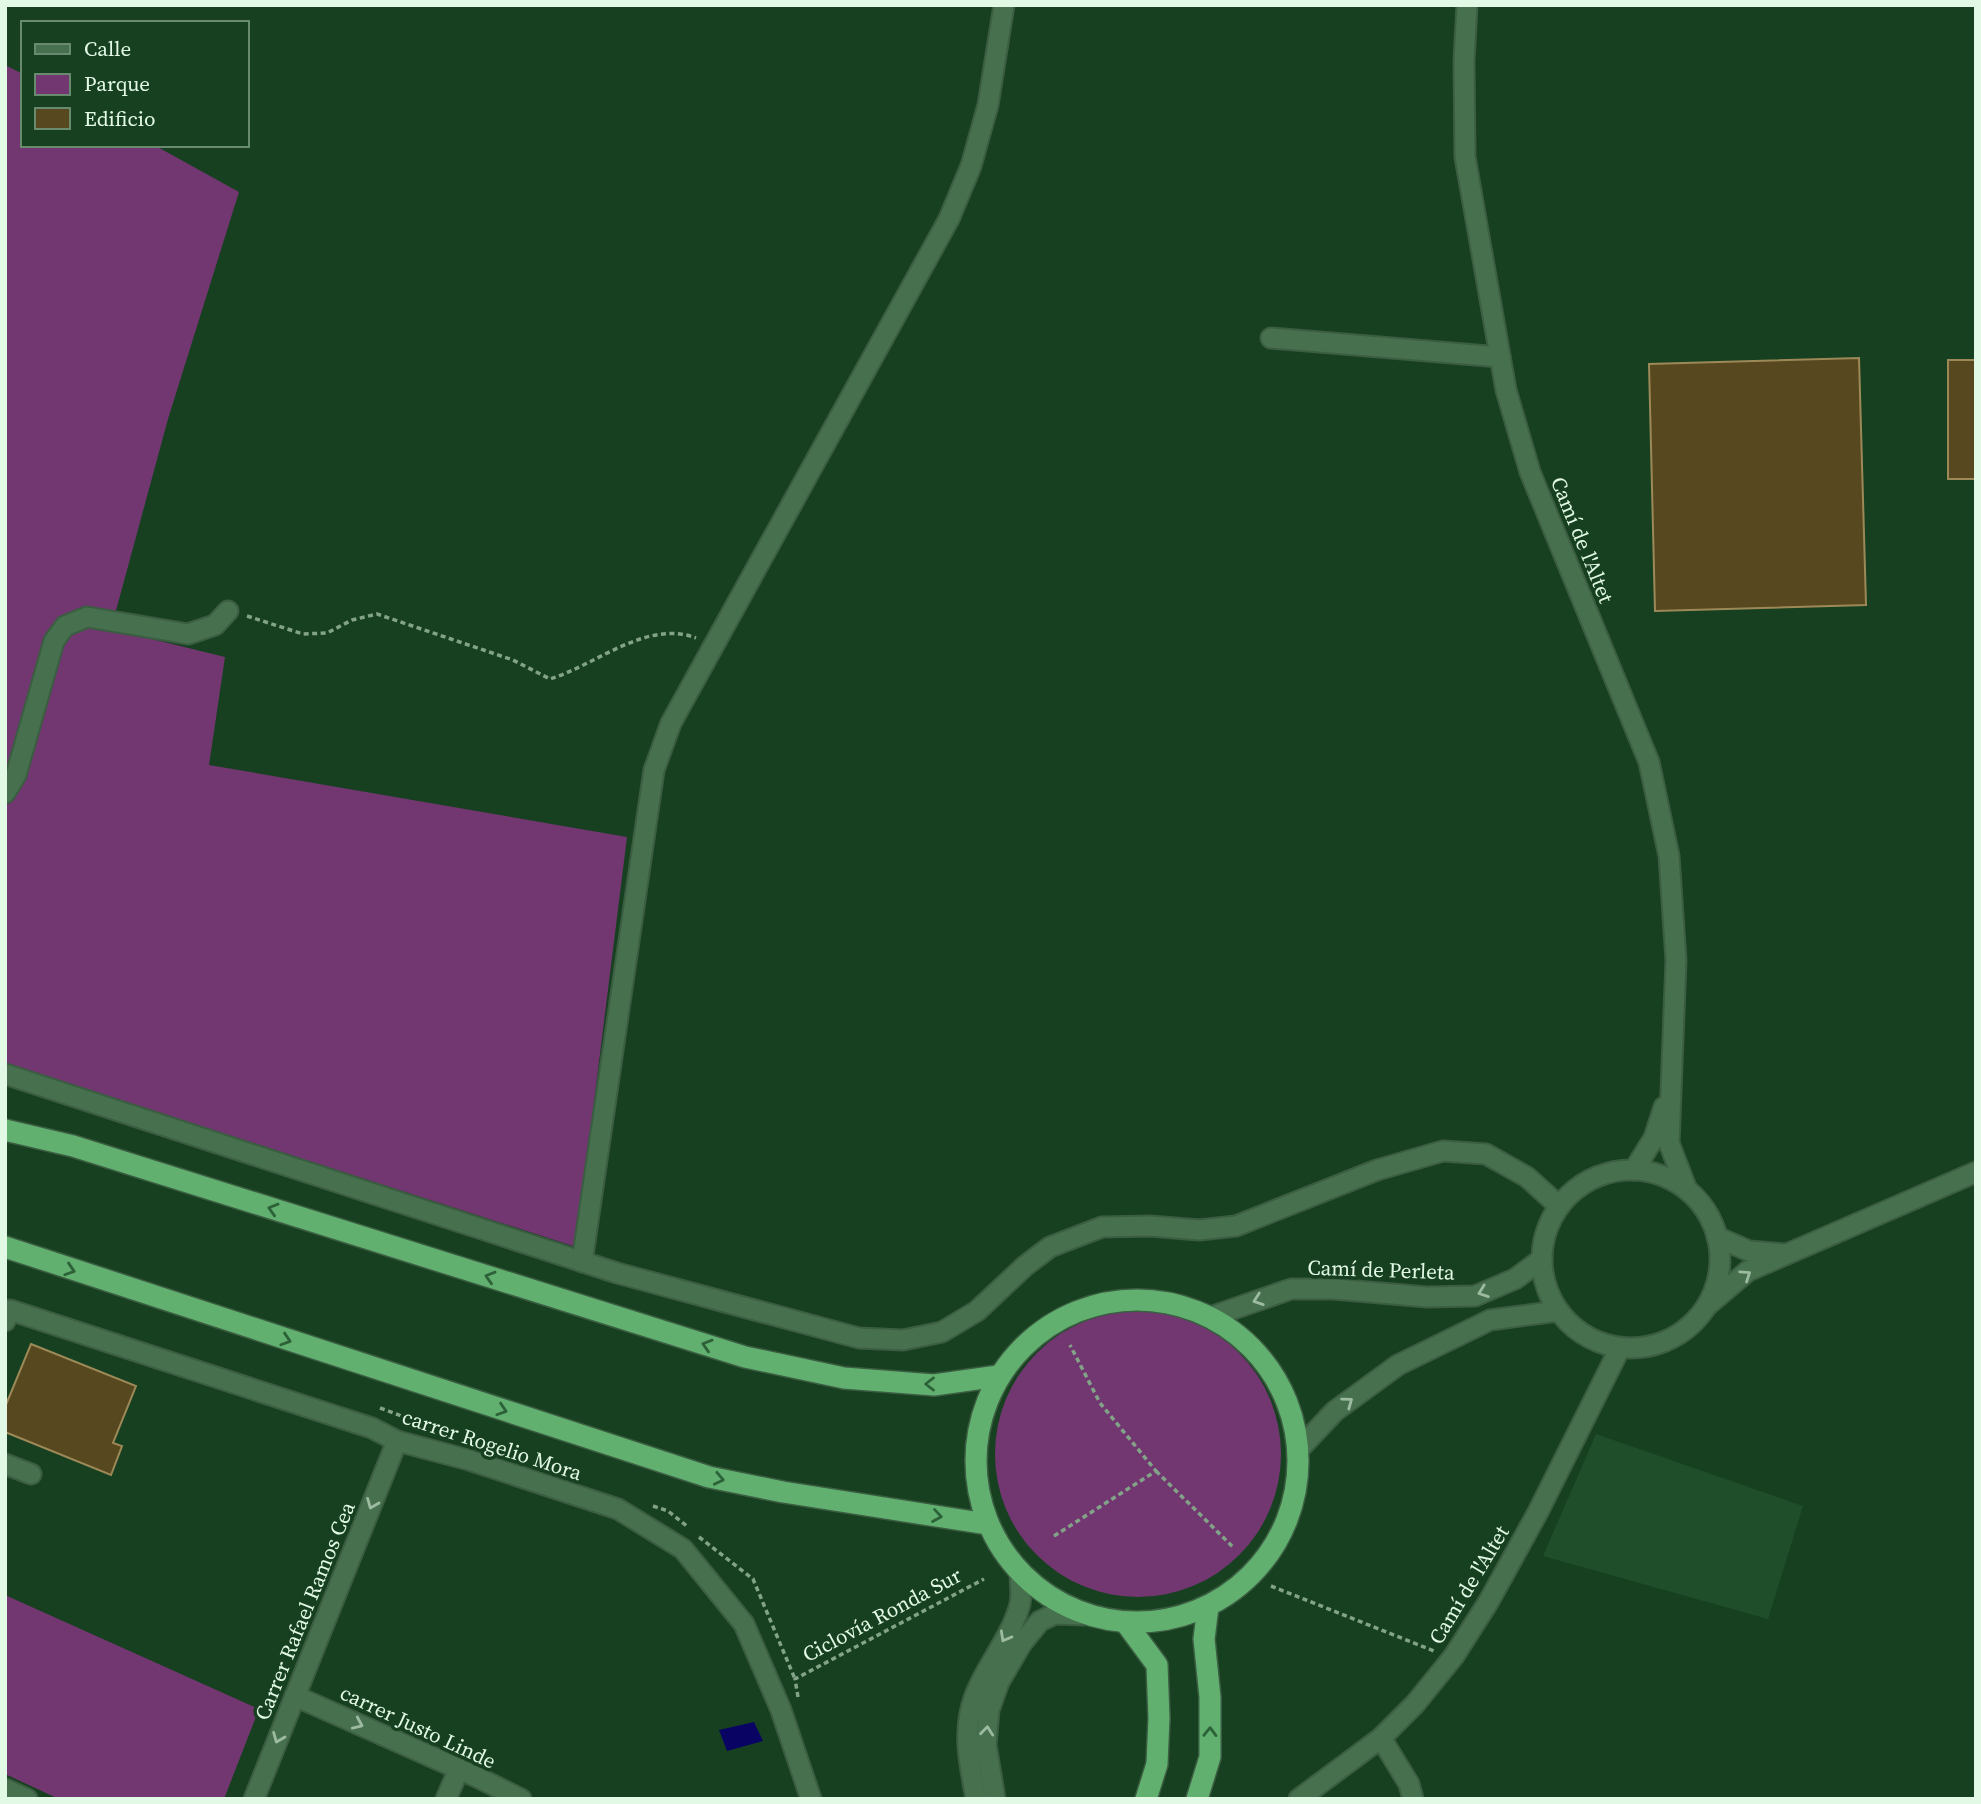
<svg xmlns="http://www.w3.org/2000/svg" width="1981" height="1804" font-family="'Source Serif 4',serif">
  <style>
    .built { fill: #1f4e2a }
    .green { fill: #723770 }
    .water { fill: #090464 }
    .building { fill: #574820; stroke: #9d8958; stroke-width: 2 }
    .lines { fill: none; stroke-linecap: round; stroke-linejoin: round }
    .minor-casing { stroke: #3b5d41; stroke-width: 23 }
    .highway-casing { stroke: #3b5d41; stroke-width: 24 }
    .path { stroke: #83a389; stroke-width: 3.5; stroke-dasharray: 5 3.5; stroke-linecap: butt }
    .minor { stroke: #47704e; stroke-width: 19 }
    .highway { stroke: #61b070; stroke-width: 21 }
    .oneway { stroke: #2d6238 }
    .oneway2 { stroke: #9cbba1 }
    .labels { text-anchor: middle; stroke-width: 7; stroke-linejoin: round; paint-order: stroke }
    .street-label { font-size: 21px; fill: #e2f9e5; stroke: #174020 }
  </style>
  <rect width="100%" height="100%" fill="#174020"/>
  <polygon class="built" points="1596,1434 1803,1506 1768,1619 1543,1556"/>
  <g class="green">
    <polygon points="5,65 23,74 23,145 154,145 239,192 168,419 111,629 225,657 209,765 627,837 576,1247 5,1063"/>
    <circle cx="1138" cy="1454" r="143"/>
    <polygon points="5,1595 259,1709 224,1799 59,1799 5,1774"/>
  </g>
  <polygon class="water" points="754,1722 763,1741 727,1751 719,1730"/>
  <g class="building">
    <polygon points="1859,358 1866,605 1655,611 1649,364"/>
    <rect x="1948" y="360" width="28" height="119"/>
    <polygon points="31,1344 136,1386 113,1443 122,1446 111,1475 5,1432 5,1407"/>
  </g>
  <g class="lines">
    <defs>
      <g id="minor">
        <polyline points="1467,5 1464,61 1465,157 1506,390 1530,472 1649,762 1669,856 1676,960 1669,1143 1687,1190"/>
        <polyline points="1271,338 1500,357"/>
        <polyline points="5,793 16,775 54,641 65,626 87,617 188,634 215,625 228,611"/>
        <polyline points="5,1074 617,1273 859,1338 903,1340 942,1332 977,1311 1025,1266 1050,1247 1102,1227 1150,1226 1199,1230 1236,1226 1377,1170 1443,1151 1486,1154 1527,1177 1559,1206"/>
        <polyline points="1634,1170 1654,1138 1664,1107"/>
        <circle cx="1631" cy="1259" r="89"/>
        <polyline points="1717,1237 1749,1251 1785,1254"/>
        <polyline points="582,1262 654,770 671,723 949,219 971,166 988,105 1004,5"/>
        <polyline points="1709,1304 1748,1271 1976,1172"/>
        <polyline points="1213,1316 1291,1289 1334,1289 1427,1297 1475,1296 1515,1279 1542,1259"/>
        <polyline points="5,1321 10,1310 372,1428 397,1441 469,1460 618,1509 683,1549 744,1624 781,1710 811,1799"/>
        <polyline points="1299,1449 1335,1411 1398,1365 1490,1320 1558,1311"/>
        <polyline points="5,1464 31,1474"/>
        <polyline points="295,1696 477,1777 521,1799"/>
        <polyline points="1381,1738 1409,1784 1413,1799"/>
        <polyline points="5,1789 27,1799"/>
        <polyline points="254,1799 397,1441"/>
        <polyline points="446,1799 459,1769"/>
        <path d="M 976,1799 C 971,1770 964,1742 970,1713 C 978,1673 1010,1643 1020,1604 C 1022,1594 1020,1582 1020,1572"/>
        <polyline points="995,1799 986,1745 989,1710 999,1682 1022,1643 1040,1621 1055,1614 1085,1615"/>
        <polyline points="1299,1799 1381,1738 1415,1704 1454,1656 1489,1601 1538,1512 1620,1348"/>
      </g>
      <g id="highway">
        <polyline points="5,1130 73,1146 745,1357 844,1378 934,1385 998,1376"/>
        <polyline points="5,1247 709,1477 783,1492 987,1524"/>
        <circle cx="1137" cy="1461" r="161"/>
        <polyline points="1126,1623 1157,1665 1159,1718 1157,1764 1146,1799"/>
        <polyline points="1197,1799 1210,1757 1210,1697 1204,1639 1208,1607"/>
      </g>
    </defs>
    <use href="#minor" class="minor-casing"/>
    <use href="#highway" class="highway-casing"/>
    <g class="path">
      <path d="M 247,616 L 303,634 L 327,633 L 352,620 L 377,614 L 513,660 L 550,679 C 596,665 647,619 696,638"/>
      <polyline points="380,1408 445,1432"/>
      <polyline points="1156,1471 1234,1548"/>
      <polyline points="653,1506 668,1511 688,1527"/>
      <polyline points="1054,1536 1156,1471 1100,1403 1070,1345"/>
      <polyline points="699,1537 753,1579 795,1679"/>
      <polyline points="1271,1586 1434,1651"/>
      <polyline points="798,1697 795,1679 984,1579"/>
    </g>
    <use href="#minor" class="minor"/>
    <use href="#highway" class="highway"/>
  </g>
  <defs><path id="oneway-chevron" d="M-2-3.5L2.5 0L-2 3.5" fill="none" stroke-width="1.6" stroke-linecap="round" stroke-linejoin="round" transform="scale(1.75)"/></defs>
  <g class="oneway">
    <use href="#oneway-chevron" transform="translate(273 1209) rotate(-163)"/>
    <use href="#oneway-chevron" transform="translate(70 1270) rotate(18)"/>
    <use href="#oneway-chevron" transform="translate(490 1277) rotate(-163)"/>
    <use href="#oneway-chevron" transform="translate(286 1340) rotate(18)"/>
    <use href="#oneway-chevron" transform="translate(707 1345) rotate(-163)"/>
    <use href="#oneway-chevron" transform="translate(930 1384) rotate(-180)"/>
    <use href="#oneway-chevron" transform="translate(502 1410) rotate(18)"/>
    <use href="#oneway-chevron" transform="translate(719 1479) rotate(12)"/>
    <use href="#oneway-chevron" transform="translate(937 1516) rotate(9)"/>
    <use href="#oneway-chevron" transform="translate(1210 1732) rotate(-89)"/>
  </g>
  <g class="oneway2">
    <use href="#oneway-chevron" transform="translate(1746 1275) rotate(-34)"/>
    <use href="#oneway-chevron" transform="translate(1483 1292) rotate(160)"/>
    <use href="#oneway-chevron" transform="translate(1258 1300) rotate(161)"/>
    <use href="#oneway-chevron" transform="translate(1348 1402) rotate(-36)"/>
    <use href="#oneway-chevron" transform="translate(372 1504) rotate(112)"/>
    <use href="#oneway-chevron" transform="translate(1005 1637) rotate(119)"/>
    <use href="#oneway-chevron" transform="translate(358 1724) rotate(24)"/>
    <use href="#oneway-chevron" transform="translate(987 1731) rotate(-84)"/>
    <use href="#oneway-chevron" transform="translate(278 1738) rotate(112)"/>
  </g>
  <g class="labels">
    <g class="street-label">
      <text transform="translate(1582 540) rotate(68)" y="7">Camí de l'Altet</text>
      <text transform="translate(1381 1270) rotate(2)" y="7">Camí de Perleta</text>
      <text transform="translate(492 1445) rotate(18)" y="7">carrer Rogelio Mora</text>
      <text transform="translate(1469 1585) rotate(-59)" y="7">Camí de l'Altet</text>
      <text transform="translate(305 1611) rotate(-68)" y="7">Carrer Rafael Ramos Cea</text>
      <text transform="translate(882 1615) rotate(-28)" y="7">Ciclovía Ronda Sur</text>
      <text transform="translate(418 1727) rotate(25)" y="7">carrer Justo Linde</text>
    </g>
  </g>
  <rect width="1981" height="1804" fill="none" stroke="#e2f9e5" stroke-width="14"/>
  <rect x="21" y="21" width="228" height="126" fill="#174020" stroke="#688a6f" stroke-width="2"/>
  <rect x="35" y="44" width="35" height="10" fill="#47704e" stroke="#688a6f" stroke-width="2"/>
  <text x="84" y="56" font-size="21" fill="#e2f9e5">Calle</text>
  <rect x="35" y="74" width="35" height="21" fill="#723770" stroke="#688a6f" stroke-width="2"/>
  <text x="84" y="91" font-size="21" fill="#e2f9e5">Parque</text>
  <rect x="35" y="108" width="35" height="21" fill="#574820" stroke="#688a6f" stroke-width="2"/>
  <text x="84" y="126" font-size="21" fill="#e2f9e5">Edificio</text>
</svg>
